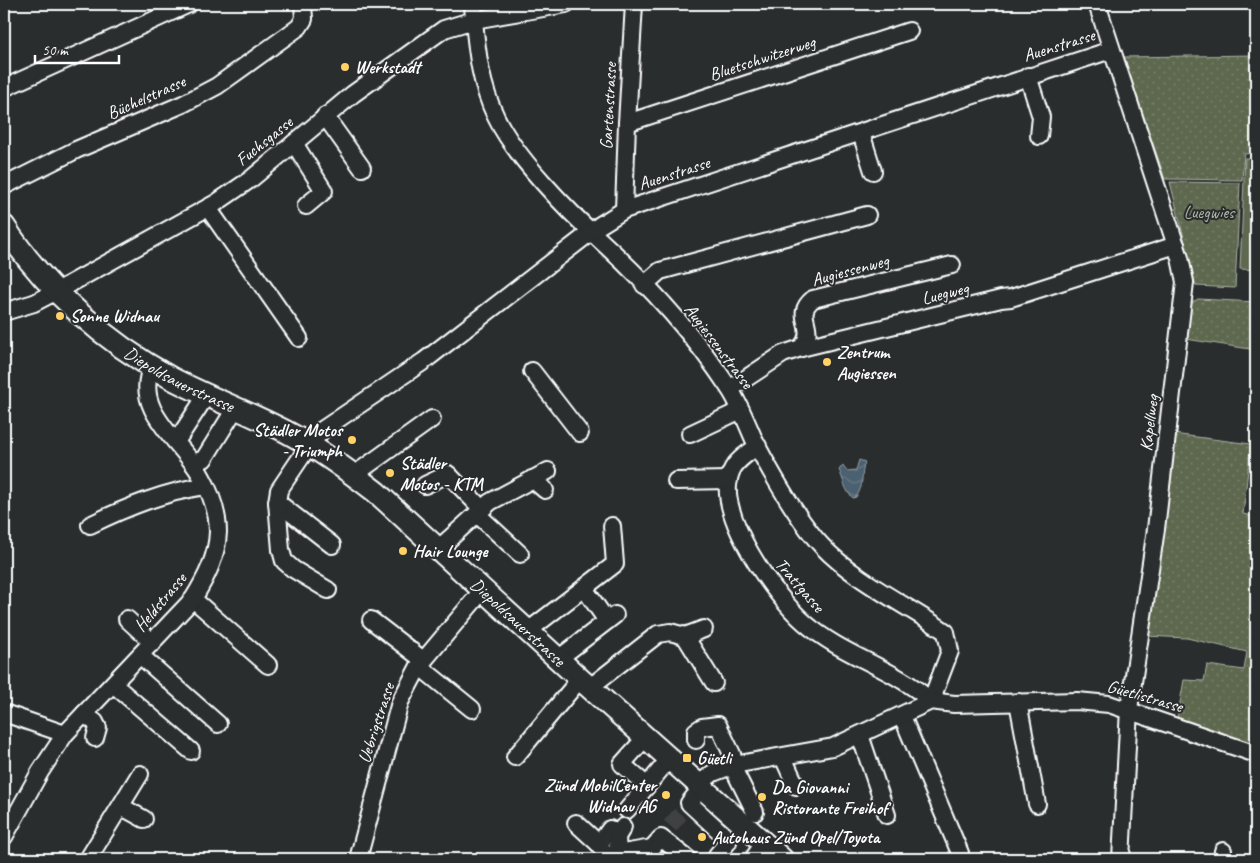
<svg xmlns="http://www.w3.org/2000/svg" width="1260" height="863" font-family="Caveat,sans-serif">
  <style>
    .green { fill: url(#green-dots); stroke: #aeb4a7 }
    .pitch { fill: #5d684f; stroke: #aeb4a7 }
    .water { fill: url(#water-waves); stroke: #94a0a9 }
    .lines { fill: none; stroke-linecap: round; stroke-linejoin: round }
    .minor-tunnel { stroke: #3f4243; stroke-width: 16; stroke-dasharray: 16 8; stroke-linecap: butt }
    .minor-casing { stroke: #fff; stroke-width: 20 }
    .major-casing { stroke: #fff; stroke-width: 25 }
    .minor { stroke: #2a2d2e; stroke-width: 16 }
    .major { stroke: #2a2d2e; stroke-width: 21 }
    .poi-dot { fill: #ffd166; stroke: #2a2d2e; stroke-width: 2 }
    .labels { text-anchor: middle; stroke-width: 4; stroke-linejoin: round; paint-order: stroke }
    .street-label { font-size: 18px; fill: #fff; stroke: #2a2d2e }
    .poi-label { font-size: 18px; font-weight: bold; fill: #fff; stroke: #2a2d2e; text-anchor: start }
    .park-label { font-size: 18px; fill: #aeb4a7; stroke: #2a2d2e }
  </style>
  <defs>
    <pattern id="green-dots" width="8" height="8" patternUnits="userSpaceOnUse" patternTransform="scale(1.25)"><rect width="8" height="8" fill="#5d684f"/><path d="M2 2h.1M6 6h.1" fill="none" stroke="#757f69" stroke-width="1.8" stroke-linecap="round"/></pattern>
    <pattern id="water-waves" width="16" height="10" patternUnits="userSpaceOnUse" patternTransform="scale(1.25)"><rect width="16" height="10" fill="#4c606f"/><path d="M0 5q4-4 8 0t8 0" fill="none" stroke="#677885"/></pattern>
  </defs>
  <rect width="100%" height="100%" fill="#2a2d2e"/>
  <filter id="ink" filterUnits="userSpaceOnUse"><feTurbulence type="fractalNoise" baseFrequency=".02" numOctaves="2"/><feDisplacementMap in="SourceGraphic" scale="10" xChannelSelector="R" yChannelSelector="G"/><feConvolveMatrix kernelMatrix="1 2 1 2 8 2 1 2 1" color-interpolation-filters="sRGB"/></filter>
  <g filter="url(#ink)">
    <g class="green">
      <polygon points="1256,55 1256,153 1244,154 1242,180 1165,179 1124,57"/>
      <polygon points="1170,182 1240,183 1235,288 1196,286"/>
      <polygon points="1198,299 1256,302 1256,350 1186,339 1190,304"/>
      <polygon points="1173,434 1251,444 1243,514 1256,517 1256,747 1177,719 1184,680 1204,681 1207,665 1244,670 1247,652 1187,638 1146,636"/>
    </g>
    <polygon class="pitch" points="1245,158 1256,158 1256,270 1240,269"/>
    <path class="water" d="M 859,460 L 865,462 C 860,475 865,485 856,497 L 853,498 C 845,492 843,478 839,470 L 843,465 L 847,471 L 856,470 Z"/>
    <g class="lines">
      <polyline class="minor-tunnel" points="670,826 687,806"/>
      <defs>
        <g id="minor">
          <path d="M 566,4 L 474,20 C 477,54 481,86 496,117 C 515,157 568,211 601,241 C 648,284 694,335 729,388 C 741,406 748,427 757,446 C 772,474 800,523 822,546 C 855,581 907,605 946,632 L 950,651 L 931,701 C 894,668 843,656 805,623 C 776,598 713,512 731,472 C 735,461 748,453 758,446"/>
          <polyline points="1097,4 1180,258 1185,282 1156,529 1129,709 1121,859"/>
          <polyline points="1028,76 1041,117 1039,136"/>
          <polyline points="4,88 189,4"/>
          <polyline points="325,116 362,168"/>
          <polyline points="627,123 909,31"/>
          <polyline points="861,133 873,171"/>
          <polyline points="294,143 324,191 306,206"/>
          <polyline points="4,186 76,150 183,104 217,86 299,27 304,19 303,4"/>
          <polyline points="208,208 299,338"/>
          <polyline points="624,210 627,123 634,4"/>
          <polyline points="644,285 660,271 867,215"/>
          <polyline points="4,312 34,303 57,291 216,203 251,179 353,94 444,29 474,20 473,4"/>
          <path d="M 801,348 C 819,327 792,316 813,299 L 952,265"/>
          <polyline points="532,371 580,433"/>
          <polyline points="730,389 783,354 801,348 1001,299 1011,298 1176,245"/>
          <polyline points="690,434 741,410"/>
          <polyline points="176,442 206,396"/>
          <polyline points="193,463 204,459 235,409"/>
          <polyline points="354,475 432,419"/>
          <polyline points="532,479 545,490"/>
          <polyline points="676,481 729,480"/>
          <polyline points="425,485 448,474 482,509"/>
          <polyline points="277,502 332,545"/>
          <polyline points="477,514 520,554"/>
          <path d="M 90,525 C 127,507 164,492 205,486"/>
          <polyline points="437,550 490,502 548,471"/>
          <polyline points="584,588 607,621"/>
          <polyline points="328,590 293,569 284,561 281,550 277,502 279,490 304,453 322,430 424,361 600,225 624,210 1111,50"/>
          <polyline points="193,599 268,665"/>
          <polyline points="127,619 153,643"/>
          <polyline points="371,620 423,660"/>
          <polyline points="528,631 615,564 612,526"/>
          <polyline points="685,636 704,629"/>
          <polyline points="141,656 218,724"/>
          <polyline points="558,659 615,615"/>
          <polyline points="419,666 472,709"/>
          <polyline points="113,684 191,751"/>
          <polyline points="589,688 658,634 670,632 685,636 714,683"/>
          <polyline points="1018,702 1037,804"/>
          <polyline points="4,713 65,734"/>
          <polyline points="84,714 95,722 98,728 95,738"/>
          <polyline points="902,716 960,853"/>
          <polyline points="860,735 887,815"/>
          <polyline points="646,737 622,764 647,786"/>
          <polyline points="696,740 696,731 702,727 718,725 732,754 736,774 755,812"/>
          <polyline points="515,757 580,679"/>
          <polyline points="783,757 796,786"/>
          <polyline points="699,784 713,773 734,765 833,747 931,701 954,704 1077,701 1109,704 1256,754"/>
          <polyline points="702,787 689,803 728,839 728,842 717,855"/>
          <polyline points="122,807 144,819"/>
          <polyline points="627,810 670,758"/>
          <polyline points="576,823 599,844"/>
          <polyline points="610,829 599,844 606,856 652,848 661,838 688,859"/>
          <path d="M 4,837 L 40,772 L 65,734 L 193,599 C 206,578 217,557 218,532 C 218,508 206,480 192,462 C 171,434 134,404 152,367"/>
          <polyline points="618,854 617,837 623,827"/>
          <polyline points="88,859 140,774"/>
          <polyline points="358,859 400,702 419,666 482,591"/>
          <polyline points="753,859 764,843"/>
          <polyline points="1222,859 1223,851"/>
        </g>
        <g id="major">
          <path id="s1" d="M 4,226 C 45,289 105,342 171,378 C 211,399 254,414 294,436 C 323,452 350,472 376,492 L 580,679 L 782,859"/>
        </g>
      </defs>
      <use href="#minor" class="minor-casing"/>
      <use href="#major" class="major-casing"/>
      <use href="#minor" class="minor"/>
      <use href="#major" class="major"/>
    </g>
  </g>
  <g class="poi-dot">
    <circle cx="345" cy="67" r="5"/>
    <circle cx="60" cy="316" r="5"/>
    <circle cx="827" cy="362" r="5"/>
    <circle cx="352" cy="440" r="5"/>
    <circle cx="390" cy="473" r="5"/>
    <circle cx="403" cy="551" r="5"/>
    <rect x="682" y="753" width="10" height="10" rx="2.5"/>
    <circle cx="666" cy="795" r="5"/>
    <circle cx="762" cy="797" r="5"/>
    <circle cx="702" cy="837" r="5"/>
  </g>
  <g class="labels">
    <g class="street-label">
      <text transform="translate(1059 45) rotate(-17)" y="6">Auenstrasse</text>
      <text transform="translate(762 58) rotate(-18)" y="6">Bluetschwitzerweg</text>
      <text transform="translate(146 97) rotate(-24)" y="6">Büchelstrasse</text>
      <text transform="translate(608 106) rotate(-87)" y="6">Gartenstrasse</text>
      <text transform="translate(264 141) rotate(-39)" y="6">Fuchsgasse</text>
      <text transform="translate(674 173) rotate(-18)" y="6">Auenstrasse</text>
      <text transform="translate(850 270) rotate(-15)" y="6">Augiessenweg</text>
      <text transform="translate(945 293) rotate(-14)" y="6">Luegweg</text>
      <text transform="translate(719 346) rotate(53)" y="6">Augiessenstrasse</text>
      <text dy="6" stroke="none"><textPath href="#s1" startOffset="236">Diepoldsauerstrasse</textPath></text>
      <text transform="translate(1149 423) rotate(-83)" y="6">Kapellweg</text>
      <text transform="translate(800 585) rotate(49)" y="6">Trattgasse</text>
      <text transform="translate(160 602) rotate(-50)" y="6">Heldstrasse</text>
      <text dy="6" stroke="none"><textPath href="#s1" startOffset="656">Diepoldsauerstrasse</textPath></text>
      <text transform="translate(1145 696) rotate(16)" y="6">Güetlistrasse</text>
      <text transform="translate(376 723) rotate(-72)" y="6">Uebrigstrasse</text>
    </g>
    <g class="poi-label">
      <text x="355" y="73">Werkstadt</text>
      <text x="70" y="322">Sonne Widnau</text>
      <text x="837" y="358">Zentrum<tspan x="837" dy="21">Augiessen</tspan></text>
      <text x="342" y="436" text-anchor="end">Städler Motos<tspan x="342" dy="21">- Triumph</tspan></text>
      <text x="400" y="469">Städler<tspan x="400" dy="21">Motos - KTM</tspan></text>
      <text x="413" y="557">Hair Lounge</text>
      <text x="697" y="764">Güetli</text>
      <text x="656" y="791" text-anchor="end">Zünd MobilCenter<tspan x="656" dy="21">Widnau AG</tspan></text>
      <text x="772" y="793">Da Giovanni<tspan x="772" dy="21">Ristorante Freihof</tspan></text>
      <text x="712" y="843">Autohaus Zünd Opel/Toyota</text>
    </g>
    <g class="park-label">
      <text x="1209" y="218">Luegwies</text>
    </g>
  </g>
  <rect width="1260" height="863" fill="none" stroke="#2a2d2e" stroke-width="20"/>
  <rect x="10" y="10" width="1240" height="843" fill="none" stroke="#fff" stroke-width="2" filter="url(#ink)"/>
  <path d="M35 55v8h84v-8" fill="none" stroke="#ffffff" stroke-width="2.5"/>
  <text x="42" y="55" font-size="15" fill="#ffffff" stroke="#2a2d2e" stroke-width="4" paint-order="stroke">50 m</text>
</svg>
